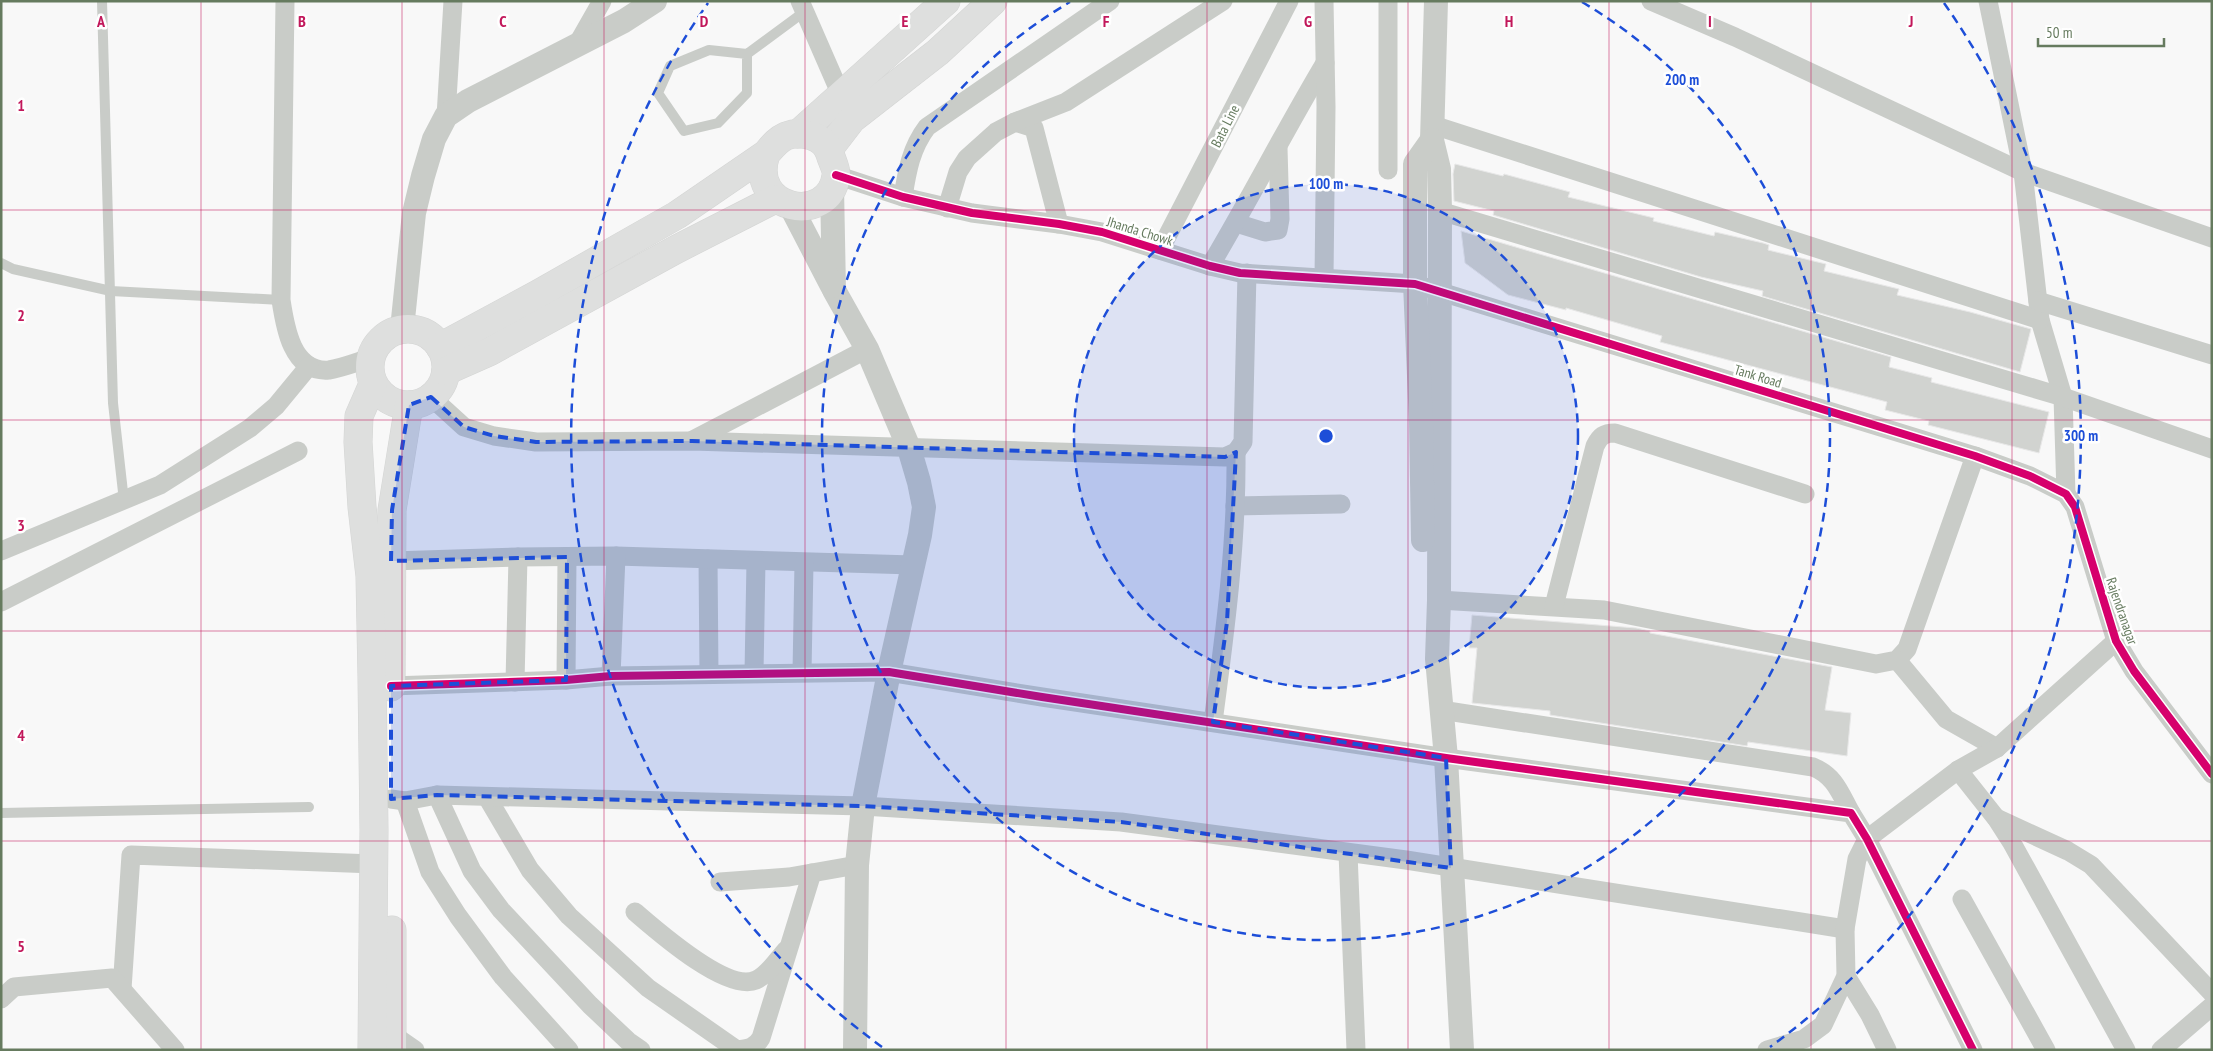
<svg xmlns="http://www.w3.org/2000/svg" width="2213" height="1051" font-family="'PT Sans Narrow',sans-serif">
  <style>
    .building { fill: #d1d3d0; stroke: #e8e8e8 }
    .lines { fill: none; stroke-linecap: round; stroke-linejoin: round }
    .secondary-casing { stroke: #d4d5d4; stroke-width: 29 }
    .service { stroke: #c9ccc8; stroke-width: 10 }
    .minor { stroke: #c9ccc8; stroke-width: 19 }
    .tertiary { stroke: #c9ccc8; stroke-width: 24 }
    .secondary { stroke: #dedfde; stroke-width: 28 }
    .cycleway-casing { stroke: #fff; stroke-width: 11 }
    .cycleway { stroke: #d6006c; stroke-width: 8 }
    .marked { fill: #1d4ed8; fill-opacity: 0.2; stroke: #1d4ed8; stroke-width: 4; stroke-dasharray: 10 6; stroke-linejoin: round }
    .grid { fill: none; stroke: #c2185b; stroke-width: 1; stroke-opacity: 0.55 }
    .ring { fill: none; stroke: #1d4ed8; stroke-width: 2.5; stroke-dasharray: 9 6 }
    .labels { text-anchor: middle; stroke-width: 5; stroke-linejoin: round; paint-order: stroke }
    .street-label { font-size: 14px; fill: #667b5f; stroke: #fff }
    .grid-label { font-size: 16px; text-anchor: middle; font-weight: bold; fill: #c2185b; stroke: #fff; stroke-width: 5; stroke-linejoin: round; paint-order: stroke }
    .centre { fill: #1d4ed8; stroke: #fff; stroke-width: 2.5 }
    .ring-label { font-size: 15px; text-anchor: middle; font-weight: bold; fill: #1d4ed8; stroke: #fff; stroke-width: 5; stroke-linejoin: round; paint-order: stroke }
  </style>
  <rect width="100%" height="100%" fill="#f8f8f8"/>
  <g class="building">
    <polygon points="1455,164 1503,176 1504,174 1570,192 1568,197 1654,218 1653,221 1714,236 1715,232 1763,243 1769,245 1768,250 1826,264 1824,271 1899,289 1897,295 1970,312 2031,329 2020,372 1762,296 1763,291 1701,277 1493,215 1494,211 1454,201 1453,174"/>
    <polygon points="1461,231 1891,357 1889,367 1932,378 1931,382 2049,412 2039,453 1928,425 1929,421 1885,410 1887,402 1660,342 1662,336 1566,308 1566,310 1508,295 1465,263"/>
    <polygon points="1472,615 1636,628 1650,631 1650,633 1832,667 1825,710 1851,713 1847,756 1748,742 1747,746 1550,715 1550,711 1472,703 1477,648 1469,648"/>
  </g>
  <g class="lines">
    <defs>
      <g id="secondary">
        <polyline points="798,134 946,1"/>
        <polyline points="829,149 852,119 938,52 993,1"/>
        <circle cx="408" cy="367" r="38"/>
        <path d="M 440,347 L 538,294 L 677,215 L 766,154 C 772,147 777,140 786,136 C 802,130 825,136 830,154 C 832,161 837,170 836,176 C 829,226 747,211 766,154"/>
        <polyline points="446,371 489,352 677,249 775,199"/>
        <polyline points="391,687 392,510 409,405"/>
        <polyline points="392,930 392,1050"/>
        <polyline points="372,1050 374,830 372,677 370,576 362,507 358,442 359,416 373,384"/>
      </g>
    </defs>
    <use href="#secondary" class="secondary-casing"/>
    <g class="service">
      <polyline points="102,1 113,403 124,501"/>
      <polyline points="747,54 709,50 670,66 658,93 684,131 718,123 747,93 747,54 804,12"/>
      <polyline points="1,263 13,269 111,291 281,300"/>
      <polyline points="1,813 309,807"/>
    </g>
    <g class="minor">
      <path d="M 285,1 L 281,300 C 285,327 292,373 329,370 C 342,368 357,362 370,358"/>
      <polyline points="800,1 841,95"/>
      <polyline points="1388,1 1388,170"/>
      <polyline points="1651,1 1735,37 2023,172 2212,238"/>
      <polyline points="1988,1 2023,172 2040,320 2063,397 2066,494"/>
      <polyline points="577,45 602,1"/>
      <polyline points="446,116 453,1"/>
      <polyline points="1015,122 1034,128 1059,224"/>
      <polyline points="1433,125 2040,320"/>
      <polyline points="836,175 903,197 972,213 1059,224 1102,232 1210,266 1240,273 1415,284 1975,456 2030,476 2066,494 2075,507 2116,641 2134,671 2212,774"/>
      <path d="M 903,197 C 907,171 911,148 927,127 L 1110,1"/>
      <polyline points="947,208 958,172 967,158 996,132 1015,122 1066,102 1223,1"/>
      <polyline points="1440,211 2063,397 2212,449"/>
      <polyline points="1236,223 1265,232 1278,230 1280,219 1278,148"/>
      <polyline points="1160,250 1289,1"/>
      <path d="M 1210,266 C 1250,199 1285,130 1325,63"/>
      <polyline points="1324,278 1326,107 1324,1"/>
      <polyline points="2038,301 2212,355"/>
      <polyline points="431,397 464,427 494,436 536,442 692,441 1225,457 1236,452 1243,442 1247,273"/>
      <polyline points="693,440 867,349"/>
      <polyline points="1235,506 1341,504"/>
      <polyline points="1,551 160,485 250,428 276,406 309,366"/>
      <polyline points="708,559 709,674"/>
      <polyline points="391,561 518,557 616,556 913,565"/>
      <polyline points="1439,600 1604,610 1876,664 1897,660 1907,649 1975,456"/>
      <polyline points="1,602 298,451"/>
      <path d="M 1554,606 L 1595,446 C 1600,436 1604,433 1615,433 L 1805,494"/>
      <polyline points="1897,660 1946,719 1997,748"/>
      <polyline points="802,672 804,563"/>
      <polyline points="754,673 756,561"/>
      <polyline points="611,676 616,556"/>
      <polyline points="566,680 567,557"/>
      <polyline points="515,682 518,557"/>
      <polyline points="391,686 566,680 611,676 889,672 1042,697 1446,758 1851,813 1867,839 1973,1050"/>
      <path d="M 1441,710 L 1813,767 C 1835,776 1840,793 1851,813"/>
      <path d="M 1213,722 C 1225,633 1237,542 1236,452"/>
      <polyline points="1958,770 1996,818 2012,843 2126,1050"/>
      <polyline points="437,795 472,871 501,910 590,1005 628,1041 641,1050"/>
      <path d="M 487,797 L 530,870 L 569,916 L 648,988 L 737,1050 C 748,1049 755,1048 761,1038 L 812,873"/>
      <polyline points="391,799 405,801 437,795 863,806 1121,822 1406,860 1845,929"/>
      <polyline points="405,801 430,872 458,916 503,977 569,1050"/>
      <polyline points="1996,818 2068,851 2091,865 2212,993"/>
      <polyline points="1348,853 1356,1050"/>
      <polyline points="720,882 789,877 857,865"/>
      <polyline points="1962,899 2046,1050"/>
      <path d="M 635,912 C 656,930 727,993 756,980 C 768,975 778,959 786,950"/>
      <polyline points="1846,976 1870,1015 1887,1050"/>
      <polyline points="122,989 131,855 374,864"/>
      <polyline points="1,999 14,987 112,978 175,1050"/>
      <polyline points="392,1034 415,1050"/>
      <polyline points="1767,1050 1804,1039 1823,1025 1846,976 1845,929 1857,859 1867,839 1958,770 1997,748 2116,641"/>
      <polyline points="2161,1050 2212,1006"/>
    </g>
    <g class="tertiary">
      <polyline points="1436,1 1432,140 1439,169 1440,211 1439,600 1437,659 1446,758 1462,1050"/>
      <polyline points="832,187 834,290 867,349 909,448 919,482 924,507 920,535 889,672 863,806 857,865 855,1050"/>
      <polyline points="791,207 832,286"/>
      <polyline points="402,329 414,213 423,176 434,139 446,116 468,101 624,21 655,1"/>
      <polyline points="1423,540 1421,422 1415,284 1415,164 1432,140"/>
    </g>
    <use href="#secondary" class="secondary"/>
    <defs>
      <g id="cycleway">
        <polyline points="836,175 903,197 972,213 1059,224 1102,232 1210,266 1240,273 1415,284 1975,456 2030,476 2066,494 2075,507 2116,641 2134,671 2212,774"/>
        <polyline points="391,686 566,680 611,676 889,672 1042,697 1446,758 1851,813 1867,839 1973,1050"/>
      </g>
    </defs>
    <use href="#cycleway" class="cycleway-casing"/>
    <use href="#cycleway" class="cycleway"/>
  </g>
  <path class="marked" d="M 431,397 L 464,427 L 494,436 L 536,442 L 692,441 L 1225,457 L 1236,452 L 1227,622 L 1213,722 L 1446,758 L 1451,868 L 1121,822 L 863,806 L 437,795 L 391,799 L 391,686 L 566,680 L 567,557 L 391,561 L 392,510 L 409,405 Z"/>
  <path class="grid" d="M 201,1 L 201,1050M 402,1 L 402,1050M 604,1 L 604,1050M 805,1 L 805,1050M 1006,1 L 1006,1050M 1207,1 L 1207,1050M 1408,1 L 1408,1050M 1609,1 L 1609,1050M 1811,1 L 1811,1050M 2012,1 L 2012,1050M 1,210 L 2212,210M 1,420 L 2212,420M 1,631 L 2212,631M 1,841 L 2212,841"/>
  <circle cx="1326" cy="436" r="252" fill="#1d4ed8" fill-opacity=".12"/>
  <g class="ring">
    <circle cx="1326" cy="436" r="252"/>
    <path d="M1582 2A504 504 0 1 1 1070 2"/>
    <path d="M882 1047A755 755 0 0 1 708 3M1944 3A755 755 0 0 1 1770 1047"/>
  </g>
  <g class="labels">
    <g class="street-label">
      <text transform="translate(1225 126) rotate(-63)" y="5">Bata Line</text>
      <text transform="translate(1140 231) rotate(17)" y="5">Jhanda Chowk</text>
      <text transform="translate(1758 376) rotate(17)" y="5">Tank Road</text>
      <text transform="translate(2122 611) rotate(71)" y="5">Rajendranagar</text>
    </g>
  </g>
  <g class="grid-label">
    <text x="101" y="27">A</text>
    <text x="302" y="27">B</text>
    <text x="503" y="27">C</text>
    <text x="704" y="27">D</text>
    <text x="905" y="27">E</text>
    <text x="1106" y="27">F</text>
    <text x="1308" y="27">G</text>
    <text x="1509" y="27">H</text>
    <text x="1710" y="27">I</text>
    <text x="1911" y="27">J</text>
    <text x="21" y="111">1</text>
    <text x="21" y="321">2</text>
    <text x="21" y="531">3</text>
    <text x="21" y="741">4</text>
    <text x="21" y="952">5</text>
  </g>
  <circle cx="1326" cy="436" r="8" class="centre"/>
  <g class="ring-label">
    <text x="1682" y="85">200 m</text>
    <text x="1326" y="189">100 m</text>
    <text x="2081" y="441">300 m</text>
  </g>
  <rect width="2213" height="1051" fill="none" stroke="#667b5f" stroke-width="5"/>
  <path d="M2038 38v8h126v-8" fill="none" stroke="#667b5f" stroke-width="2.5"/>
  <text x="2046" y="38" font-size="15" fill="#667b5f" stroke="#ffffff" stroke-width="4" paint-order="stroke">50 m</text>
</svg>
